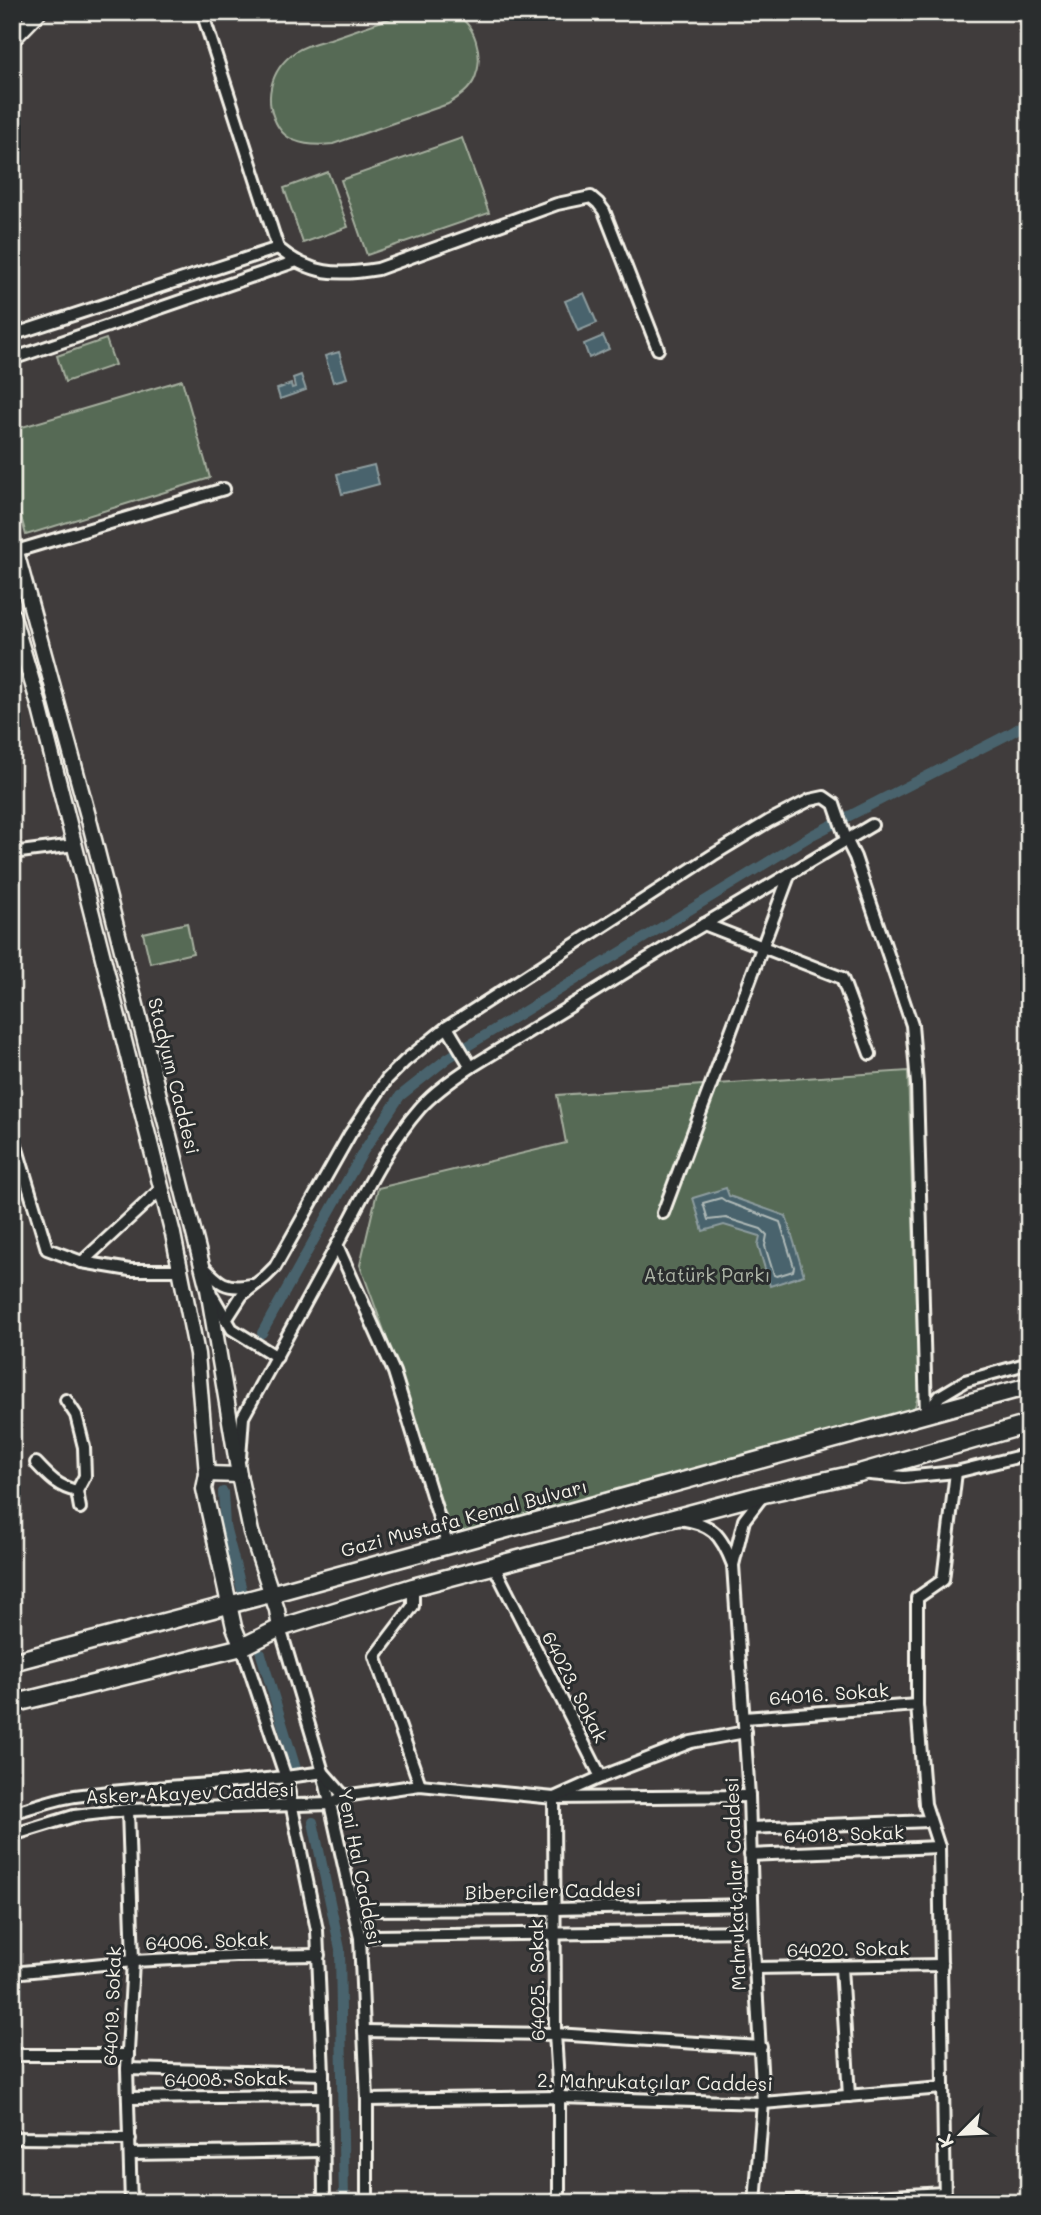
<svg xmlns="http://www.w3.org/2000/svg" width="1041" height="2215" font-family="Mali,sans-serif">
  <style>
    .green { fill: #566a55; stroke: #a5ae9e; stroke-width: 2 }
    .water { fill: #48646d; stroke: #8d9c9e; stroke-width: 2 }
    .lines { fill: none; stroke-linecap: round; stroke-linejoin: round }
    .shore { stroke: #afb9b7; stroke-width: 2 }
    .canal { stroke: #48646d; stroke-width: 10 }
    .minor-casing { stroke: #f4f1e8; stroke-width: 16 }
    .major-casing { stroke: #f4f1e8; stroke-width: 19 }
    .highway-casing { stroke: #f4f1e8; stroke-width: 21 }
    .minor { stroke: #2a2d2e; stroke-width: 10 }
    .major { stroke: #2a2d2e; stroke-width: 14 }
    .highway { stroke: #2a2d2e; stroke-width: 16 }
    .labels { text-anchor: middle; stroke-width: 6; stroke-linejoin: round; paint-order: stroke }
    .street-label { font-size: 19px; fill: #f4f1e8; stroke: #2a2d2e }
    .park-label { font-size: 19px; fill: #adb4a6; stroke: #2a2d2e }
  </style>
  <rect width="100%" height="100%" fill="#403c3c"/>
  <filter id="ink" filterUnits="userSpaceOnUse"><feTurbulence type="fractalNoise" baseFrequency=".0143" numOctaves="2"/><feDisplacementMap in="SourceGraphic" scale="14" xChannelSelector="R" yChannelSelector="G"/><feConvolveMatrix kernelMatrix="1 2 1 2 8 2 1 2 1" color-interpolation-filters="sRGB"/></filter>
  <g filter="url(#ink)">
    <g class="green">
      <path d="M 408,12 C 421,12 439,9 451,13 C 476,21 484,56 475,78 C 470,90 459,97 448,104 L 333,144 C 314,146 290,145 279,128 C 262,101 270,70 295,52 C 305,45 319,42 330,39 C 356,30 382,21 408,12 Z"/>
      <polygon points="462,138 489,213 367,255 341,180"/>
      <polygon points="328,172 348,227 303,243 284,188"/>
      <polygon points="106,339 115,365 65,382 57,356"/>
      <polygon points="182,380 210,478 26,535 12,484 12,430"/>
      <polygon points="187,923 193,953 150,963 143,933"/>
      <polygon points="908,1071 919,1392 913,1414 447,1544 398,1369 360,1265 378,1188 566,1143 557,1095"/>
    </g>
    <g class="water">
      <polygon points="584,293 597,323 578,331 565,301"/>
      <polygon points="603,336 609,349 589,358 584,344"/>
      <polygon points="339,352 347,378 333,382 325,356"/>
      <polygon points="301,375 306,390 280,399 277,389 291,384 292,388 295,387 293,378"/>
      <polygon points="374,465 379,484 342,494 337,474"/>
      <polygon points="726,1188 729,1196 786,1216 804,1275 770,1286 758,1245 760,1236 724,1225 703,1231 693,1198"/>
    </g>
    <g class="lines">
      <polygon class="shore" points="721,1198 727,1202 780,1222 794,1267 793,1271 777,1276 774,1275 765,1246 767,1235 761,1229 726,1218 708,1220 703,1203"/>
      <g class="canal">
        <polyline points="262,1333 363,1152 400,1096 448,1058 812,835 1009,734 1029,722"/>
        <polyline points="223,1492 225,1526 242,1590"/>
        <polyline points="261,1654 296,1769"/>
        <polyline points="313,1822 340,1949 344,2203"/>
      </g>
      <defs>
        <g id="minor">
          <path d="M 202,12 L 278,248 C 310,275 338,276 378,269 L 557,204 L 591,197 L 598,203 L 604,211 L 658,349"/>
          <polyline points="12,335 278,248"/>
          <polyline points="12,359 294,262"/>
          <polyline points="16,551 224,489"/>
          <polyline points="12,853 75,845"/>
          <polyline points="704,924 842,978 870,1054"/>
          <polyline points="447,1027 471,1067"/>
          <polyline points="12,1132 47,1249 82,1262 130,1270 181,1270"/>
          <polyline points="663,1213 790,873"/>
          <polyline points="82,1262 162,1188"/>
          <path d="M 202,1265 C 219,1283 226,1290 251,1285"/>
          <polyline points="212,1295 232,1329 277,1357"/>
          <polyline points="226,1320 242,1295 265,1277 275,1267 350,1134 387,1079 405,1061 447,1027 713,855 769,821 810,800 824,797 834,804 846,839 855,857 912,1025 917,1084 926,1414"/>
          <polyline points="66,1400 76,1415 84,1447 85,1476 77,1491 80,1508"/>
          <polyline points="926,1414 940,1396 965,1381 1029,1363"/>
          <polyline points="240,1458 243,1417 337,1245"/>
          <path d="M 36,1463 C 49,1477 58,1487 77,1491"/>
          <polyline points="870,1474 904,1477 956,1472 1029,1454"/>
          <path d="M 678,1519 C 712,1523 721,1534 733,1565"/>
          <path d="M 447,1544 L 394,1372 L 337,1245 C 362,1198 385,1148 420,1108 C 434,1092 453,1079 471,1067 L 691,932 L 872,825"/>
          <polyline points="494,1566 601,1777"/>
          <polyline points="413,1587 413,1606 375,1656 420,1785"/>
          <polyline points="280,1628 323,1772 360,1938 367,2100 367,2203"/>
          <polyline points="242,1647 286,1778 317,1930 323,2074 324,2203"/>
          <polyline points="744,1718 917,1705"/>
          <polyline points="128,1810 133,1961 127,2069 131,2203"/>
          <path d="M 12,1813 C 33,1807 54,1799 75,1796 C 157,1785 241,1785 323,1772 L 344,1796"/>
          <polyline points="750,1828 930,1821"/>
          <polyline points="12,1835 74,1816 128,1810 331,1804 344,1796 420,1785 554,1798 749,1796"/>
          <polyline points="750,1855 939,1847"/>
          <polyline points="355,1910 553,1909 752,1905"/>
          <polyline points="360,1938 376,1936 753,1931"/>
          <polyline points="841,1967 849,2096"/>
          <polyline points="754,1968 942,1965"/>
          <polyline points="12,1973 133,1961 236,1956 319,1955"/>
          <polyline points="364,2031 555,2034 761,2047"/>
          <polyline points="12,2055 128,2055"/>
          <polyline points="127,2069 323,2074"/>
          <polyline points="129,2098 323,2096"/>
          <polyline points="367,2100 559,2097 763,2103 942,2088"/>
          <polyline points="12,2138 130,2139"/>
          <polyline points="130,2154 322,2151"/>
          <polyline points="559,2203 559,2097 555,2034 554,1798 601,1777 691,1742 745,1732"/>
          <polyline points="755,2203 763,2103 753,1931 749,1796 733,1565 744,1520 764,1494"/>
          <polyline points="769,2203 944,2193"/>
          <polyline points="945,2203 939,1847 925,1804 917,1705 917,1598 943,1580 956,1472"/>
          <polyline points="1024,2203 1029,2201"/>
        </g>
        <g id="major">
          <polyline points="12,18 18,12"/>
          <polyline points="12,40 39,12"/>
          <polyline points="12,537 88,816 208,1289 239,1475 251,1532 277,1610 280,1628"/>
          <polyline points="12,614 39,705 173,1234 197,1354 207,1474 204,1489 234,1627 242,1647"/>
          <polyline points="207,1474 239,1475"/>
        </g>
        <g id="highway">
          <polyline points="12,1662 270,1594 1029,1386"/>
          <polyline points="12,1704 242,1647 280,1628 413,1587 764,1494 859,1473 1029,1424"/>
        </g>
      </defs>
      <use href="#minor" class="minor-casing"/>
      <use href="#major" class="major-casing"/>
      <use href="#highway" class="highway-casing"/>
      <use href="#minor" class="minor"/>
      <use href="#major" class="major"/>
      <use href="#highway" class="highway"/>
    </g>
  </g>
  <g class="labels">
    <g class="street-label">
      <text transform="translate(174 1076) rotate(76)" y="7">Stadyum Caddesi</text>
      <text transform="translate(464 1518) rotate(-15)" y="7">Gazi Mustafa Kemal Bulvarı</text>
      <text transform="translate(575 1687) rotate(63)" y="7">64023. Sokak</text>
      <text transform="translate(829 1694) rotate(-4)" y="7">64016. Sokak</text>
      <text transform="translate(190 1793) rotate(-2)" y="7">Asker Akayev Caddesi</text>
      <text transform="translate(844 1834) rotate(-2)" y="7">64018. Sokak</text>
      <text transform="translate(360 1867) rotate(79)" y="7">Yeni Hal Caddesi</text>
      <text transform="translate(735 1884) rotate(-92)" y="7">Mahrukatçılar Caddesi</text>
      <text transform="translate(553 1891) rotate(-1)" y="7">Biberciler Caddesi</text>
      <text transform="translate(207 1941) rotate(-2)" y="7">64006. Sokak</text>
      <text transform="translate(848 1949) rotate(-1)" y="7">64020. Sokak</text>
      <text transform="translate(537 1980) rotate(-91)" y="7">64025. Sokak</text>
      <text transform="translate(112 2006) rotate(-88)" y="7">64019. Sokak</text>
      <text transform="translate(226 2079) rotate(-1)" y="7">64008. Sokak</text>
      <text transform="translate(655 2082) rotate(1)" y="7">2. Mahrukatçılar Caddesi</text>
    </g>
    <g class="park-label">
      <text x="707" y="1282">Atatürk Parkı</text>
    </g>
  </g>
  <rect width="1041" height="2215" fill="none" stroke="#2a2d2e" stroke-width="42"/>
  <rect x="21" y="21" width="999" height="2173" fill="none" stroke="#f4f1e8" stroke-width="2.5" filter="url(#ink)"/>
  <g transform="translate(961 2134) rotate(246)" stroke="#2a2d2e" stroke-width="5" paint-order="stroke">
  <path d="M0-5L12 26L0 18L-12 26Z" fill="#f4f1e8"/>
  <text y="-10" font-size="19" font-weight="bold" text-anchor="middle" fill="#f4f1e8">K</text>
  </g>
</svg>
